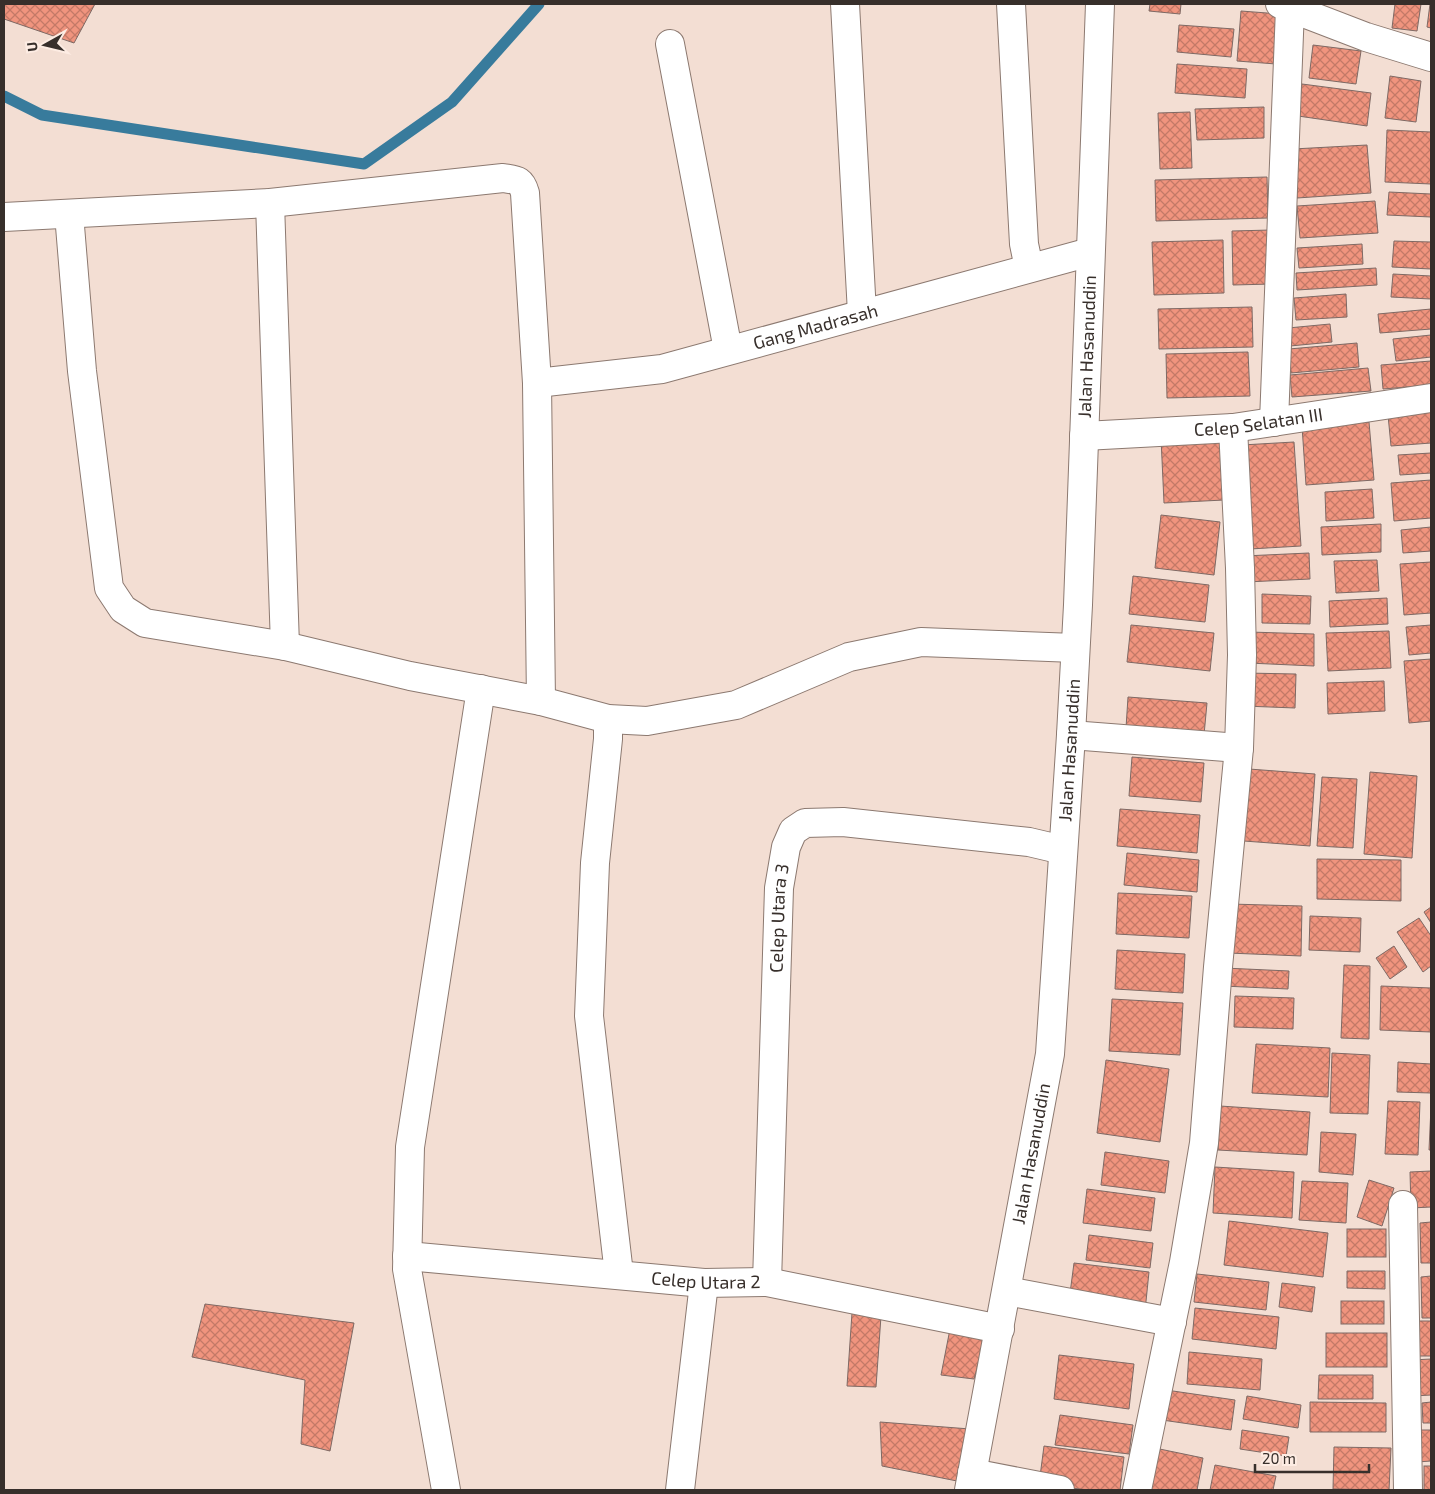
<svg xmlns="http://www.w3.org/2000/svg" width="1435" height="1494" font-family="'Exo 2',sans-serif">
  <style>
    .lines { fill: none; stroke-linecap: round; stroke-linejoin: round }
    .stream { stroke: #387b9c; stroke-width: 11 }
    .building { fill: url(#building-cross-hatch); stroke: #7e6964 }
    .minor-casing { stroke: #8c7970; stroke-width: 30 }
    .major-casing { stroke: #8c7970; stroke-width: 30 }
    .minor { stroke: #fff; stroke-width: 28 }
    .major { stroke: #fff; stroke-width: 28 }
    .labels { text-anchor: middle; stroke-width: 4; stroke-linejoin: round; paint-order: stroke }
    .street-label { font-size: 18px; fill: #372f2b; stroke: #fdece3 }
  </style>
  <defs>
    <pattern id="building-cross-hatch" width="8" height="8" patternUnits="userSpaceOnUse" patternTransform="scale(1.25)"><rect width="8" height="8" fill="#f0947e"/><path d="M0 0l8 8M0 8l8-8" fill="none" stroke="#c37967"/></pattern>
  </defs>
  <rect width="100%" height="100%" fill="#f3ded3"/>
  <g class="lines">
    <polyline class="stream" points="4,96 42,115 364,164 452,102 539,4"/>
  </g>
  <g class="building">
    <polygon points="4,4 95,4 74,43 4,19"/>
    <polygon points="1150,4 1181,4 1180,14 1149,11"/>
    <polygon points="1395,4 1421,4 1417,31 1392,28"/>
    <polygon points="1430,4 1431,4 1431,28 1427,27"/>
    <polygon points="1241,11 1280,14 1276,64 1237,61"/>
    <polygon points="1179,25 1234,29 1231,57 1177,52"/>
    <polygon points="1313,45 1361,51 1356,84 1309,78"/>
    <polygon points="1177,64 1247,69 1245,98 1175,93"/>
    <polygon points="1390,76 1421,81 1416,122 1385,118"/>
    <polygon points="1302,84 1371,93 1367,126 1298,116"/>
    <polygon points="1264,107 1264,138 1197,140 1195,109"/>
    <polygon points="1190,112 1192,168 1160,169 1158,113"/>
    <polygon points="1387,130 1431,132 1431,184 1385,182"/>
    <polygon points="1367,145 1371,193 1297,198 1293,149"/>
    <polygon points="1267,177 1268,218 1156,221 1155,180"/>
    <polygon points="1389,192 1431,194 1431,217 1387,215"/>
    <polygon points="1375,201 1378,233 1300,238 1297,206"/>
    <polygon points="1271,230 1272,284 1233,285 1232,231"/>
    <polygon points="1223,240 1224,293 1154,295 1152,242"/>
    <polygon points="1394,241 1431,242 1431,269 1392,267"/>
    <polygon points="1362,244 1363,264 1299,268 1297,248"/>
    <polygon points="1376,268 1377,285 1297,290 1296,273"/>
    <polygon points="1393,274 1431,276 1431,299 1391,297"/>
    <polygon points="1346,294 1347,317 1296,320 1294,298"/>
    <polygon points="1252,307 1253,347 1159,349 1158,309"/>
    <polygon points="1431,309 1431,329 1380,333 1378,314"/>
    <polygon points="1330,324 1332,342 1290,346 1288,328"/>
    <polygon points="1431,335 1431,357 1396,361 1393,339"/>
    <polygon points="1357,343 1359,367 1291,373 1289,349"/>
    <polygon points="1248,352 1250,396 1167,398 1166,354"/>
    <polygon points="1431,361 1431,385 1383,389 1381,365"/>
    <polygon points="1368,368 1371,391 1292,397 1290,375"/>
    <polygon points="1431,412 1431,443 1391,446 1388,415"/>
    <polygon points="1369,422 1374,480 1306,485 1302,426"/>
    <polygon points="1221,435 1224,500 1164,503 1161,438"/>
    <polygon points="1294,442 1301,546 1250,549 1242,445"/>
    <polygon points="1431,453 1431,473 1400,475 1398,455"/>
    <polygon points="1431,480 1431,518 1394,521 1391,483"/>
    <polygon points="1372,489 1374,518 1326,521 1325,492"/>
    <polygon points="1161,515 1220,522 1214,575 1155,568"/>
    <polygon points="1381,524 1381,552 1322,555 1321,527"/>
    <polygon points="1431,527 1431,551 1403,553 1401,530"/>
    <polygon points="1309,553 1310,579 1246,582 1244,556"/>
    <polygon points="1377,560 1379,591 1336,593 1334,561"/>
    <polygon points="1431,562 1431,613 1404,615 1400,564"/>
    <polygon points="1133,576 1209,585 1205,622 1129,614"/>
    <polygon points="1262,594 1311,596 1310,624 1262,623"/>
    <polygon points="1387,598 1388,624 1330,627 1329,601"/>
    <polygon points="1131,625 1214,633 1210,671 1127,662"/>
    <polygon points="1431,625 1431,653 1409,655 1406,627"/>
    <polygon points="1389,631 1391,668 1328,671 1326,633"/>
    <polygon points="1249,632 1314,634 1314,666 1248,663"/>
    <polygon points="1431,659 1431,721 1409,723 1404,661"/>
    <polygon points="1245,673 1296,674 1295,708 1244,706"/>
    <polygon points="1384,681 1385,711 1328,714 1327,683"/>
    <polygon points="1128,697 1207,703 1204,735 1126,728"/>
    <polygon points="1132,757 1204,763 1201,802 1129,796"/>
    <polygon points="1249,769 1315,774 1310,846 1244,841"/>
    <polygon points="1370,772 1417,776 1412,858 1364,854"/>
    <polygon points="1322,777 1357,779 1353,848 1317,846"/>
    <polygon points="1120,809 1200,815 1197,853 1117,846"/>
    <polygon points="1127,853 1199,860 1197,892 1124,885"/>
    <polygon points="1317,859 1401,860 1401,901 1317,899"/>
    <polygon points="1118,893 1192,896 1189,938 1116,934"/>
    <polygon points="1230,904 1302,906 1301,956 1228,953"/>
    <polygon points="1431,907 1431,923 1424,912"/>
    <polygon points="1310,916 1361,918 1360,952 1309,950"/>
    <polygon points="1419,918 1431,936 1431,966 1423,972 1397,932"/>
    <polygon points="1394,946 1407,967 1390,979 1376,958"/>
    <polygon points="1117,950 1185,954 1183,993 1115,989"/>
    <polygon points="1344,965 1370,966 1369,1039 1341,1038"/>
    <polygon points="1224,968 1289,971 1288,989 1223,986"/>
    <polygon points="1381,986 1431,988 1431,1032 1380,1030"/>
    <polygon points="1235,996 1294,998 1293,1029 1234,1027"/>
    <polygon points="1112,999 1183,1003 1180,1055 1109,1051"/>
    <polygon points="1256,1044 1330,1048 1328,1097 1252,1093"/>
    <polygon points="1332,1053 1370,1055 1368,1114 1330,1113"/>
    <polygon points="1106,1060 1169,1069 1160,1142 1097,1133"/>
    <polygon points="1398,1062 1431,1064 1431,1093 1397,1092"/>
    <polygon points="1388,1101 1420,1102 1418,1155 1385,1154"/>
    <polygon points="1220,1106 1310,1112 1307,1155 1218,1150"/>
    <polygon points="1431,1107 1431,1150 1429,1150"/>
    <polygon points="1321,1132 1356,1134 1353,1175 1319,1172"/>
    <polygon points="1105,1152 1169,1161 1165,1193 1101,1185"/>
    <polygon points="1215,1167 1294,1172 1292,1218 1213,1213"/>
    <polygon points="1431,1171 1431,1207 1411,1208 1410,1172"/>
    <polygon points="1369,1180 1394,1188 1382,1226 1357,1217"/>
    <polygon points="1302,1181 1348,1183 1346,1223 1299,1220"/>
    <polygon points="1087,1189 1155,1198 1151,1231 1083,1223"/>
    <polygon points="1229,1221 1328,1233 1323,1277 1224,1265"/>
    <polygon points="1431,1222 1431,1263 1421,1263 1420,1223"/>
    <rect x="1347" y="1229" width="39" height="28"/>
    <polygon points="1089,1235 1153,1243 1150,1268 1086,1260"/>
    <polygon points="1074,1263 1149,1272 1145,1311 1069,1301"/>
    <polygon points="1347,1271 1385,1271 1385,1289 1347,1288"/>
    <polygon points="1197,1274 1269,1282 1266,1310 1194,1302"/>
    <polygon points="1431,1276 1431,1318 1422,1318 1421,1277"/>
    <polygon points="1282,1283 1315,1287 1312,1312 1279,1307"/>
    <rect x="1341" y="1301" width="43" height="23"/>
    <polygon points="205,1304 354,1323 330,1451 301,1444 305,1380 192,1357"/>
    <polygon points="1195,1308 1279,1317 1276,1349 1192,1339"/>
    <polygon points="852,1313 881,1316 876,1387 847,1386"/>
    <polygon points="1415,1321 1431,1321 1431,1356 1416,1356"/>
    <polygon points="951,1324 986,1336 974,1379 941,1375"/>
    <rect x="1326" y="1333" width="61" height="34"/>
    <polygon points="1189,1352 1262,1359 1260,1390 1187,1384"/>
    <polygon points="1059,1355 1134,1364 1129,1409 1054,1399"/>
    <polygon points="1431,1359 1431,1395 1413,1396 1412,1360"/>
    <polygon points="1319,1375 1373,1375 1373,1399 1318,1399"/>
    <polygon points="1166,1390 1235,1400 1231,1430 1162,1420"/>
    <polygon points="1247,1396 1301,1405 1298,1428 1243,1419"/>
    <polygon points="1310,1402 1386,1403 1386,1432 1310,1432"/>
    <polygon points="1431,1402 1431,1423 1423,1423 1422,1403"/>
    <polygon points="1060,1415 1133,1425 1129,1454 1055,1445"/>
    <polygon points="880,1422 970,1429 962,1482 882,1466"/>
    <polygon points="1242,1430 1289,1437 1286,1456 1240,1449"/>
    <polygon points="1415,1430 1431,1430 1431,1461 1417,1462"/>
    <polygon points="1044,1446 1124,1457 1120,1490 1088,1490 1039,1484"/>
    <polygon points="1150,1447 1203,1458 1197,1490 1149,1490"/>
    <polygon points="1334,1447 1391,1448 1389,1490 1333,1489"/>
    <polygon points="1215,1465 1276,1476 1273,1490 1210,1490"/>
    <rect x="1424" y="1466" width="7" height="24"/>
  </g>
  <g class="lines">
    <defs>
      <g id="minor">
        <polyline points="845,4 862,313"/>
        <polyline points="1011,4 1024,244 1029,268"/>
        <polyline points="1280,4 1366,37 1431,57"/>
        <polyline points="670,44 728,350"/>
        <polyline points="270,203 285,646"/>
        <polyline points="69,214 82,371 109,588 123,609 145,623 285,646 410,676 541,701 608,719 647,721 736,705 849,657 921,642 1075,648"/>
        <path d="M 4,217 L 270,203 L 503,178 C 516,180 521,179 525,193 L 537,383 L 541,701"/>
        <path id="s1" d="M 537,383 L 662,369 L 1090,252"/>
        <polyline points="1274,422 1290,8"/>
        <path id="s2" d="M 1084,436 L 1233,428 L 1431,398"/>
        <polyline points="608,719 608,739 595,863 589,1016 619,1274"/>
        <polyline points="1071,735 1239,748"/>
        <polyline points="1403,1205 1408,1490"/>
        <path id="s3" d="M 407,1256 L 704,1283 L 767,1282 L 1000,1329"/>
        <path id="s4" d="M 767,1282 L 779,888 L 786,847 L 793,831 L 805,823 L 843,822 L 1029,842 L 1063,850"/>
        <polyline points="1007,1291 1172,1322"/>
        <polyline points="972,1473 1060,1490"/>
        <polyline points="446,1490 407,1269 410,1147 481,689"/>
        <polyline points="680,1490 704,1283"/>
        <polyline points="1137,1490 1184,1262 1204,1143 1218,967 1239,748 1242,655 1240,568 1233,428"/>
      </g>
      <g id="major">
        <path id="s5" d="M 969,1490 L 1050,1054 L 1071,735 L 1078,605 L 1100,4"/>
      </g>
    </defs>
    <use href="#minor" class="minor-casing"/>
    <use href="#major" class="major-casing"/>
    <use href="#minor" class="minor"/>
    <use href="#major" class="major"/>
  </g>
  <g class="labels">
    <g class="street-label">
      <text dy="6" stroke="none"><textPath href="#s1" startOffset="285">Gang Madrasah</textPath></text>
      <text dy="6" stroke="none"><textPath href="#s5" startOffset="1152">Jalan Hasanuddin</textPath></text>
      <text dy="6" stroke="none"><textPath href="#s2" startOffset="175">Celep Selatan III</textPath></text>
      <text dy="6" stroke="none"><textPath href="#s5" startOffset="748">Jalan Hasanuddin</textPath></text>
      <text dy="6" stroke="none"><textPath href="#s4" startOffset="364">Celep Utara 3</textPath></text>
      <text dy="6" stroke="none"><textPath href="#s5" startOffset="342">Jalan Hasanuddin</textPath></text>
      <text dy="6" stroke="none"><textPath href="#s3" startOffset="300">Celep Utara 2</textPath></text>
    </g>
  </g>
  <rect width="1435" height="1494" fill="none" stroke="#372f2b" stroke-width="10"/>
  <g transform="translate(45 45) rotate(262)" stroke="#fdece3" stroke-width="4" paint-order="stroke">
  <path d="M0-4L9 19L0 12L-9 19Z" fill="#372f2b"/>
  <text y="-8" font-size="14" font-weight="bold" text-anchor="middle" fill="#372f2b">U</text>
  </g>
  <path d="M1255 1464v8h114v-8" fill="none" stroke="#372f2b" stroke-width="2.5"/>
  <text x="1262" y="1464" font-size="15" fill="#372f2b" stroke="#fdece3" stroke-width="4" paint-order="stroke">20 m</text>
</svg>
